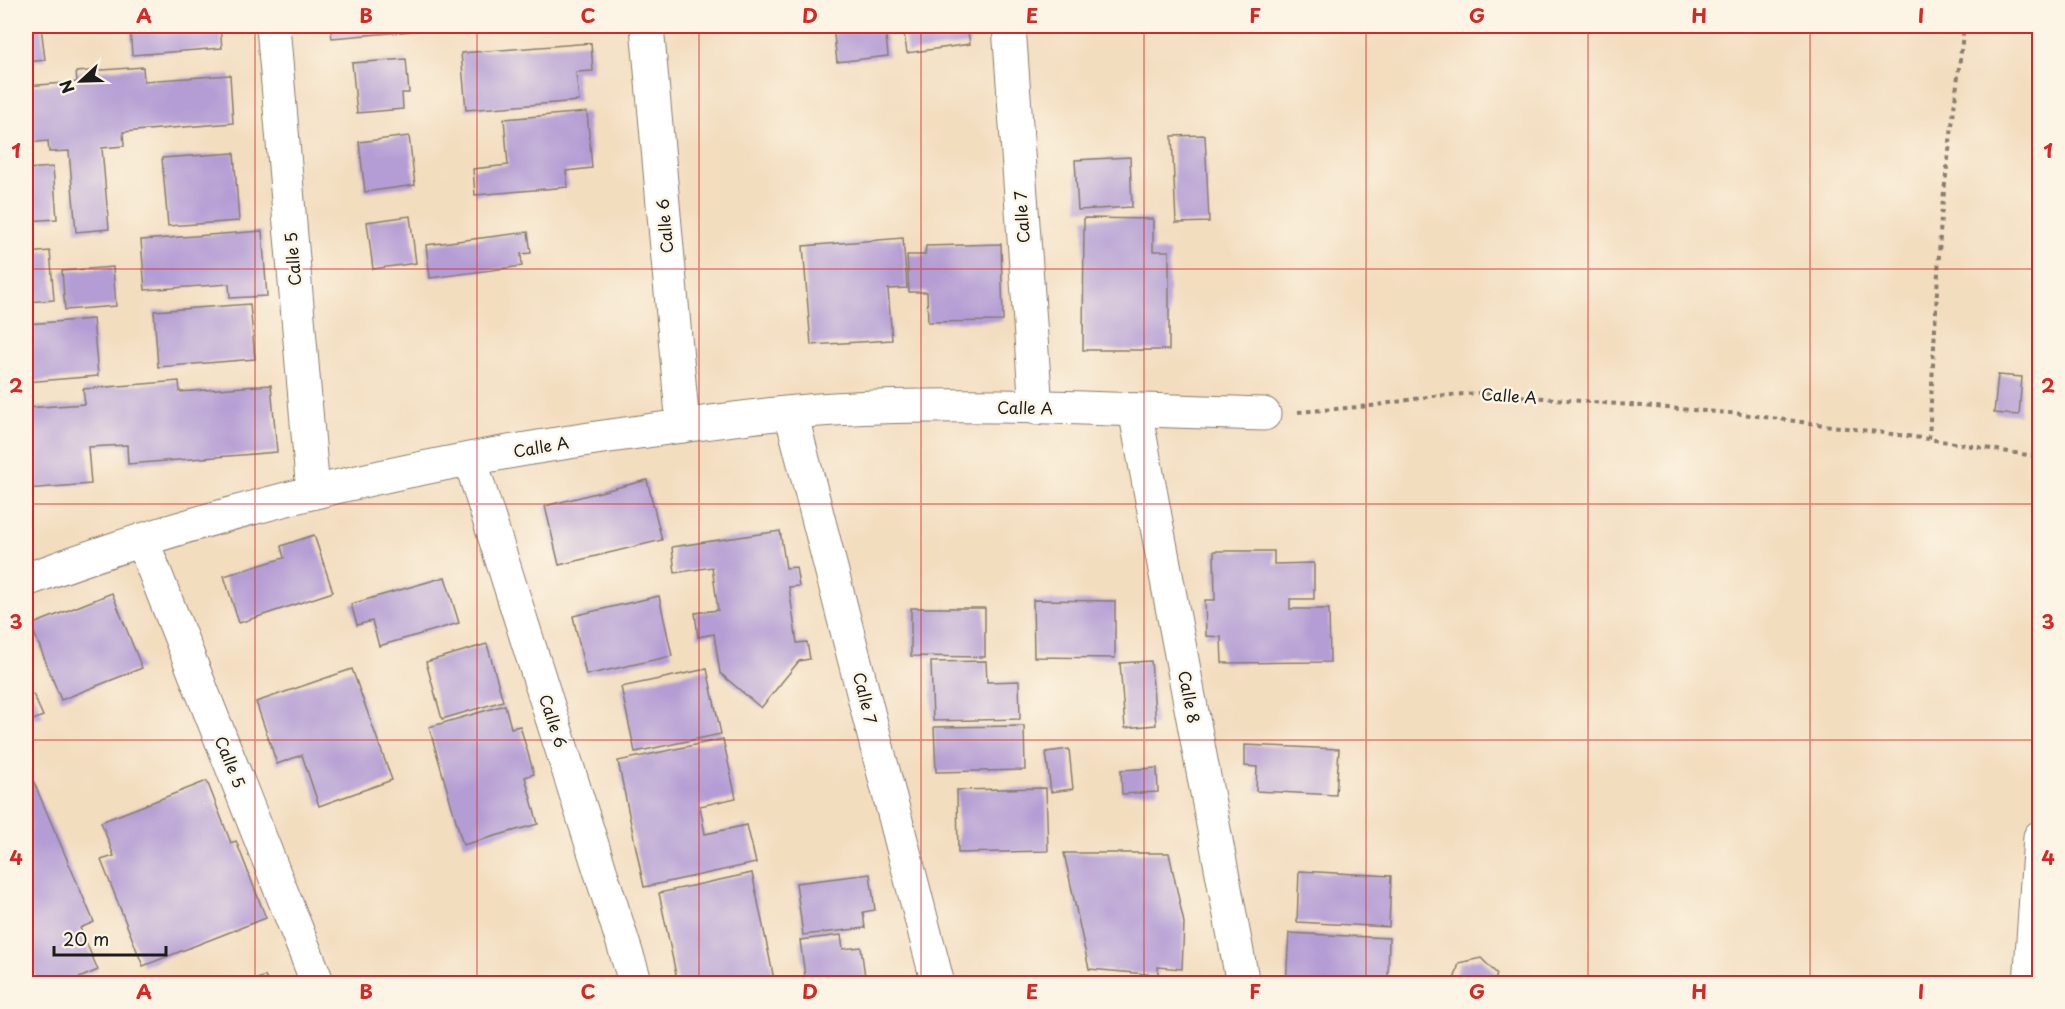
<svg xmlns="http://www.w3.org/2000/svg" width="2065" height="1009" font-family="'Playpen Sans',sans-serif">
  <style>
    .building { fill: #b49dd4 }
    .lines { fill: none; stroke-linecap: round; stroke-linejoin: round }
    .minor-casing { stroke: #887c6e; stroke-width: 35 }
    .path { stroke: #887c6e; stroke-width: 4; stroke-dasharray: 4.5 4.5; stroke-linecap: butt }
    .minor { stroke: #fff; stroke-width: 33 }
    .grid { fill: none; stroke: #d62828; stroke-width: 1.5; stroke-opacity: 0.55 }
    .labels { text-anchor: middle; stroke-width: 5; stroke-linejoin: round; paint-order: stroke }
    .street-label { font-size: 16px; fill: #1c1c1c; stroke: #fcf5e5 }
    .neatline { fill: none; stroke: #d62828; stroke-width: 2 }
    .grid-label { font-size: 20px; text-anchor: middle; font-weight: bold; fill: #d62828 }
  </style>
  <rect width="100%" height="100%" fill="#fcf5e5"/>
  <filter id="ink" filterUnits="userSpaceOnUse"><feTurbulence type="fractalNoise" baseFrequency=".0167" numOctaves="2"/><feDisplacementMap in="SourceGraphic" scale="12" xChannelSelector="R" yChannelSelector="G"/><feConvolveMatrix kernelMatrix="1 2 1 2 8 2 1 2 1" color-interpolation-filters="sRGB"/></filter>
  <filter id="wash" filterUnits="userSpaceOnUse"><feTurbulence type="fractalNoise" baseFrequency=".008" numOctaves="4" result="noise"/><feDisplacementMap in="SourceGraphic" scale="24" xChannelSelector="R" yChannelSelector="G"/><feGaussianBlur stdDeviation="1.35" result="paint"/><feColorMatrix in="noise" values="0 0 0 0 0 0 0 0 0 0 0 0 0 0 0 0 0 1.4 0 .05"/><feComposite in="paint" operator="in"/></filter>
  <g filter="url(#wash)">
    <rect width="100%" height="100%" fill="#f3ddbf"/>
    <g id="blocks">
      <g class="building">
        <polygon points="26,26 41,26 45,60 26,62"/>
        <polygon points="130,26 220,26 222,48 132,55"/>
        <polygon points="330,26 425,26 425,30 332,38"/>
        <polygon points="833,26 885,26 888,56 837,62"/>
        <polygon points="903,26 967,26 970,44 907,53"/>
        <polygon points="591,43 593,71 576,72 579,101 466,110 461,53"/>
        <polygon points="406,59 409,93 402,93 403,109 357,113 352,63"/>
        <polygon points="143,67 144,81 230,75 233,123 123,132 124,146 102,148 109,229 76,232 69,151 49,152 48,141 26,143 26,86 77,82 76,72"/>
        <polygon points="587,112 592,168 566,171 568,187 475,195 473,169 508,165 504,119"/>
        <polygon points="1205,135 1209,222 1176,223 1172,136"/>
        <polygon points="409,136 415,185 365,192 359,142"/>
        <polygon points="234,153 239,221 168,226 162,158"/>
        <polygon points="1130,157 1132,207 1078,210 1075,160"/>
        <polygon points="53,167 57,219 26,221 26,169"/>
        <polygon points="410,216 416,263 373,269 367,222"/>
        <polygon points="1084,218 1153,219 1153,251 1169,251 1169,350 1083,350"/>
        <polygon points="262,231 267,296 230,298 229,284 145,290 141,240"/>
        <polygon points="528,232 531,253 521,254 522,266 430,278 426,245"/>
        <polygon points="903,238 907,288 888,289 892,340 811,345 803,246"/>
        <polygon points="1001,244 1003,321 928,322 927,292 909,292 907,255 925,255 926,246"/>
        <polygon points="50,251 54,300 26,302 26,253"/>
        <polygon points="113,267 116,306 65,310 62,271"/>
        <polygon points="250,304 255,359 158,367 154,311"/>
        <polygon points="93,319 98,376 26,382 26,324"/>
        <polygon points="1998,375 2022,377 2019,415 1994,413"/>
        <polygon points="179,381 180,392 271,385 277,452 128,464 127,445 88,447 91,484 26,489 26,408 85,404 83,389"/>
        <polygon points="647,480 662,540 559,565 545,506"/>
        <polygon points="780,531 786,568 796,567 799,586 789,587 797,643 807,642 810,659 799,661 761,708 720,673 714,634 698,637 695,613 718,610 712,567 675,573 672,547"/>
        <polygon points="314,535 333,592 239,623 224,576 284,558 281,546"/>
        <polygon points="1214,551 1274,551 1274,564 1314,563 1314,599 1290,599 1290,609 1329,609 1330,662 1222,663 1221,637 1206,636 1205,600 1215,600"/>
        <polygon points="445,577 459,623 379,646 372,621 357,625 351,604"/>
        <polygon points="112,593 142,668 61,700 31,625"/>
        <polygon points="659,596 672,656 586,675 573,616"/>
        <polygon points="1033,600 1115,601 1115,658 1034,657"/>
        <polygon points="911,608 985,608 985,657 911,656"/>
        <polygon points="487,644 503,701 442,719 426,662"/>
        <polygon points="986,661 987,682 1019,681 1020,719 933,721 931,662"/>
        <polygon points="1151,661 1156,725 1125,728 1120,663"/>
        <polygon points="352,669 392,780 319,806 302,755 277,764 256,702"/>
        <polygon points="707,669 721,734 635,752 621,687"/>
        <polygon points="33,694 43,716 26,723 26,697"/>
        <polygon points="505,705 511,728 520,726 534,774 525,777 538,824 463,845 429,727"/>
        <polygon points="1024,726 1025,770 936,772 934,727"/>
        <polygon points="723,739 736,798 700,806 705,834 747,825 756,863 644,887 618,761"/>
        <polygon points="1245,745 1339,749 1336,795 1256,791 1257,767 1245,766"/>
        <polygon points="1069,749 1073,789 1051,792 1046,752"/>
        <polygon points="26,764 94,922 80,928 98,970 65,984 38,984 26,955 26,952 29,950 26,941"/>
        <polygon points="1157,768 1158,792 1122,794 1121,770"/>
        <polygon points="207,781 231,843 236,841 266,918 143,966 101,860 114,856 101,822"/>
        <polygon points="1046,788 1048,851 958,853 957,790"/>
        <polygon points="1064,853 1169,853 1184,923 1182,969 1158,967 1158,975 1089,969"/>
        <polygon points="1299,871 1391,876 1389,927 1297,922"/>
        <polygon points="752,873 775,984 678,984 659,893"/>
        <polygon points="870,874 875,910 863,912 865,928 803,935 796,883"/>
        <polygon points="1289,933 1389,938 1388,984 1286,984"/>
        <polygon points="841,935 843,949 861,947 866,984 806,984 800,940"/>
        <polygon points="1481,958 1497,974 1494,984 1453,984 1459,963"/>
        <polygon points="265,976 268,984 247,984 247,983"/>
      </g>
    </g>
  </g>
  <g filter="url(#ink)">
    <use href="#blocks" fill-opacity="0" stroke="#887c6e" stroke-width="1.5"/>
    <g class="lines">
      <defs>
        <g id="minor">
          <polyline points="273,26 313,492"/>
          <polyline points="647,26 683,426"/>
          <polyline points="1009,26 1036,408"/>
          <polyline points="1135,410 1243,984"/>
          <polyline points="791,413 938,984"/>
          <polyline points="470,459 636,984"/>
          <polyline points="142,540 318,984"/>
          <path d="M 26,580 C 223,506 430,460 639,432 C 704,423 769,413 834,409 C 977,401 1121,410 1264,414"/>
          <polyline points="2030,984 2040,837"/>
        </g>
      </defs>
      <use href="#minor" class="minor-casing"/>
      <g class="path">
        <polyline points="1298,412 1371,406 1433,396 1481,393 1742,414 1929,439 2040,457"/>
        <polyline points="1929,439 1941,217 1964,26"/>
      </g>
      <use href="#minor" class="minor"/>
    </g>
  </g>
  <path class="grid" d="M 255,26 L 255,984M 477,26 L 477,984M 699,26 L 699,984M 921,26 L 921,984M 1144,26 L 1144,984M 1366,26 L 1366,984M 1588,26 L 1588,984M 1810,26 L 1810,984M 26,269 L 2040,269M 26,504 L 2040,504M 26,740 L 2040,740"/>
  <g class="labels">
    <g class="street-label">
      <text transform="translate(1022 217) rotate(-94)" y="6">Calle 7</text>
      <text transform="translate(665 226) rotate(-95)" y="6">Calle 6</text>
      <text transform="translate(293 259) rotate(-95)" y="6">Calle 5</text>
      <text transform="translate(1509 396) rotate(4)" y="6">Calle A</text>
      <text transform="translate(1025 408) rotate(1)" y="6">Calle A</text>
      <text transform="translate(541 447) rotate(-10)" y="6">Calle A</text>
      <text transform="translate(1189 697) rotate(79)" y="6">Calle 8</text>
      <text transform="translate(865 698) rotate(76)" y="6">Calle 7</text>
      <text transform="translate(553 721) rotate(72)" y="6">Calle 6</text>
      <text transform="translate(230 762) rotate(68)" y="6">Calle 5</text>
    </g>
  </g>
  <rect width="2065" height="1009" fill="none" stroke="#fcf5e5" stroke-width="66"/>
  <g transform="translate(81 81) rotate(248)" stroke="#fcf5e5" stroke-width="4.5" paint-order="stroke">
  <path d="M0-4.5L10 22L0 15L-10 22Z" fill="#1c1c1c"/>
  <text y="-9" font-size="16" font-weight="bold" text-anchor="middle" fill="#1c1c1c">N</text>
  </g>
  <path d="M54 946v9h112v-9" fill="none" stroke="#1c1c1c" stroke-width="3"/>
  <text x="63" y="946" font-size="18" fill="#1c1c1c" stroke="#fcf5e5" stroke-width="4.5" paint-order="stroke">20 m</text>
  <rect x="33" y="33" width="1999" height="943" class="neatline"/>
  <g class="grid-label">
    <text x="144" y="23">A</text>
    <text x="366" y="23">B</text>
    <text x="588" y="23">C</text>
    <text x="810" y="23">D</text>
    <text x="1032" y="23">E</text>
    <text x="1255" y="23">F</text>
    <text x="1477" y="23">G</text>
    <text x="1699" y="23">H</text>
    <text x="1921" y="23">I</text>
    <text x="16" y="158">1</text>
    <text x="2048" y="158">1</text>
    <text x="16" y="393">2</text>
    <text x="2048" y="393">2</text>
    <text x="16" y="629">3</text>
    <text x="2048" y="629">3</text>
    <text x="16" y="865">4</text>
    <text x="2048" y="865">4</text>
    <text x="144" y="999">A</text>
    <text x="366" y="999">B</text>
    <text x="588" y="999">C</text>
    <text x="810" y="999">D</text>
    <text x="1032" y="999">E</text>
    <text x="1255" y="999">F</text>
    <text x="1477" y="999">G</text>
    <text x="1699" y="999">H</text>
    <text x="1921" y="999">I</text>
  </g>
</svg>
